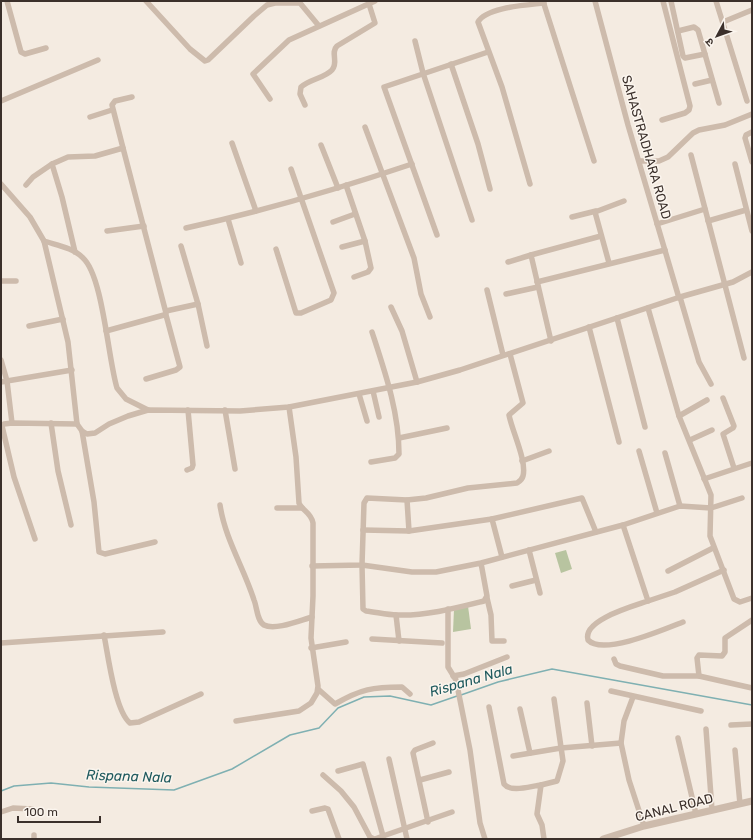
<svg xmlns="http://www.w3.org/2000/svg" width="753" height="840" font-family="Rubik,'Noto Sans Devanagari',sans-serif">
  <style>
    .green { fill: #b8c4a0 }
    .lines { fill: none; stroke-linecap: round; stroke-linejoin: round }
    .stream { stroke: #7fb0b2; stroke-width: 1.5 }
    .minor { stroke: #cdbbac; stroke-width: 5.5 }
    .tertiary { stroke: #cdbbac; stroke-width: 7 }
    .labels { text-anchor: middle; stroke-width: 3; stroke-linejoin: round; paint-order: stroke }
    .street-label { font-size: 13px; fill: #3b302b; stroke: #fbf5ee }
    .water-label { font-size: 14px; font-style: italic; fill: #1f5a5e; stroke: #fbf5ee }
  </style>
  <rect width="100%" height="100%" fill="#f4ebe1"/>
  <g class="green">
    <polygon points="566,550 572,569 561,573 555,553"/>
    <polygon points="468,606 471,629 453,632 454,609"/>
  </g>
  <g class="lines">
    <g class="stream">
      <polyline points="461,695 498,682 552,669 752,705"/>
      <polyline points="1,791 14,786 51,783 89,787 174,790 232,769 290,735 319,728 338,708 364,697 390,696 431,705 457,696"/>
    </g>
    <g class="minor">
      <polyline points="7,1 21,52 25,54 46,48"/>
      <polyline points="146,1 190,49 205,61 208,60 254,16 267,5 275,3 300,3 319,26"/>
      <polyline points="543,1 594,161"/>
      <polyline points="595,1 628,125 679,298"/>
      <polyline points="671,1 683,56 685,58 705,54"/>
      <polyline points="716,1 747,101"/>
      <polyline points="723,22 752,10"/>
      <polyline points="678,31 694,27 698,30 719,103"/>
      <polyline points="415,41 423,73 472,220"/>
      <polyline points="451,64 478,144 490,189"/>
      <polyline points="695,84 712,80"/>
      <polyline points="270,99 253,74 289,40 375,1"/>
      <polyline points="1,101 98,60"/>
      <path d="M 305,105 L 300,94 L 301,87 C 310,79 325,78 332,70 C 339,62 330,53 337,46 L 375,23 L 369,4"/>
      <polyline points="90,117 112,110"/>
      <polyline points="662,120 685,113 689,110 690,106 663,1"/>
      <polyline points="365,127 414,258 421,294 430,317"/>
      <polyline points="752,132 746,135 745,138 752,162"/>
      <polyline points="232,143 256,211"/>
      <polyline points="321,145 338,188"/>
      <polyline points="123,148 112,105 115,101 132,97"/>
      <polyline points="691,155 744,358"/>
      <polyline points="640,161 659,161 668,157 693,133 699,130 725,125 752,114"/>
      <polyline points="735,164 752,231"/>
      <polyline points="1,184 30,217 44,241 68,342 77,424 82,431 94,502 99,552 105,554 155,542"/>
      <path d="M 530,184 L 502,87 L 478,22 C 486,7 528,5 544,3"/>
      <polyline points="26,185 33,177 52,164"/>
      <polyline points="346,185 365,241 371,268 368,272 354,277"/>
      <polyline points="572,217 596,211"/>
      <polyline points="228,219 241,263"/>
      <polyline points="708,221 746,210"/>
      <polyline points="333,222 355,214"/>
      <polyline points="657,224 705,209"/>
      <path d="M 186,228 C 263,211 338,189 412,164"/>
      <polyline points="107,231 144,226"/>
      <polyline points="437,235 384,87 488,52"/>
      <path d="M 44,241 C 56,245 74,248 83,258 C 103,276 108,359 117,388 L 126,399 L 148,410"/>
      <polyline points="181,246 198,304 207,346"/>
      <polyline points="342,247 365,241"/>
      <polyline points="276,249 296,313 301,313 331,300 334,293 291,169"/>
      <polyline points="75,252 62,197 52,164 68,157 95,156 123,148 166,313 164,315 106,331"/>
      <polyline points="508,262 531,255"/>
      <polyline points="609,263 595,212 624,201"/>
      <polyline points="1,281 16,281"/>
      <polyline points="537,282 665,250"/>
      <polyline points="487,290 503,355"/>
      <polyline points="506,294 538,287"/>
      <polyline points="680,297 699,362 711,384"/>
      <polyline points="391,307 402,331 417,382"/>
      <polyline points="648,308 679,416 711,495 710,536 734,599 740,602 752,598"/>
      <polyline points="166,311 198,304"/>
      <polyline points="617,318 645,427"/>
      <polyline points="29,326 63,319"/>
      <polyline points="589,327 619,442"/>
      <polyline points="551,341 531,255 601,236"/>
      <polyline points="1,360 7,381 12,423"/>
      <polyline points="146,379 176,370 180,367 166,315"/>
      <polyline points="1,382 72,370"/>
      <polyline points="373,391 379,417"/>
      <polyline points="359,394 367,421"/>
      <polyline points="723,398 734,426 733,428 723,434 734,468"/>
      <polyline points="225,410 235,469"/>
      <polyline points="679,416 707,400"/>
      <polyline points="51,423 58,471 71,525"/>
      <polyline points="82,431 87,434 95,433 109,424 128,416 148,410 240,411 289,407 417,382 460,370 680,297 733,282 752,272"/>
      <polyline points="399,438 447,428"/>
      <polyline points="690,440 712,430"/>
      <polyline points="639,451 657,513"/>
      <polyline points="665,453 680,506"/>
      <polyline points="522,461 549,451"/>
      <path d="M 371,462 L 395,458 L 399,454 C 399,412 385,372 372,332"/>
      <polyline points="187,470 192,468 193,465 188,410"/>
      <polyline points="704,479 752,463"/>
      <polyline points="407,500 409,531"/>
      <path d="M 220,505 C 225,539 244,568 254,600 C 257,607 257,621 264,625 C 275,631 301,620 312,617"/>
      <polyline points="277,508 302,508"/>
      <path d="M 623,525 L 648,601 C 634,606 582,620 588,640 C 603,656 665,629 683,622"/>
      <polyline points="363,530 409,531 492,519"/>
      <polyline points="35,539 14,477 2,426 4,424 12,423 77,424"/>
      <polyline points="529,550 540,593"/>
      <polyline points="502,557 492,519 582,498 596,532"/>
      <path d="M 481,563 L 487,596 L 484,601 C 456,608 426,616 397,615 C 387,615 376,612 366,611 L 363,609 L 362,565 L 412,572 L 436,572 L 481,563 L 623,525 L 680,506 L 711,508 L 742,498"/>
      <path d="M 312,566 L 362,565 L 364,503 L 367,498 L 407,500 L 426,498 L 468,488 L 517,483 C 520,481 522,480 523,476 C 527,461 512,431 509,415 L 523,403 L 510,354"/>
      <polyline points="668,571 713,548"/>
      <polyline points="512,586 536,580"/>
      <polyline points="487,598 491,615 492,641 504,641"/>
      <polyline points="648,601 675,592 724,570"/>
      <polyline points="448,609 448,667 456,680 470,750 480,823 485,839"/>
      <polyline points="396,615 399,641"/>
      <path d="M 104,635 C 108,655 115,711 130,723 L 139,722 L 201,694"/>
      <polyline points="372,639 442,643"/>
      <polyline points="1,643 163,632"/>
      <polyline points="311,648 346,642"/>
      <polyline points="614,659 616,664 620,666 663,676 699,676 752,688"/>
      <polyline points="453,676 464,674 507,657"/>
      <polyline points="699,676 697,658 699,655 722,656 725,652 725,638 752,620"/>
      <path d="M 318,689 L 335,704 C 361,689 373,687 402,687 L 410,694"/>
      <polyline points="611,691 701,711"/>
      <polyline points="587,703 592,746"/>
      <path d="M 489,707 L 504,784 C 511,793 531,786 541,785 L 537,814 L 542,825 L 544,839"/>
      <polyline points="520,709 530,753"/>
      <path d="M 236,721 L 299,711 L 311,703 L 317,693 L 318,686 L 311,638 L 313,596 L 313,523 C 311,512 302,511 299,503 L 296,457 L 289,407"/>
      <polyline points="731,725 752,724"/>
      <polyline points="706,729 712,810"/>
      <polyline points="678,738 696,814"/>
      <polyline points="621,743 624,721 633,697"/>
      <polyline points="735,750 740,804"/>
      <polyline points="513,756 561,748 621,743 629,780 644,826"/>
      <polyline points="389,759 407,839"/>
      <polyline points="338,771 363,764 383,836 375,839"/>
      <polyline points="323,775 341,791 354,807 370,837 374,839"/>
      <polyline points="420,780 449,772"/>
      <polyline points="541,785 557,781 563,761 554,699"/>
      <polyline points="312,811 325,808 328,809 339,839"/>
      <polyline points="1,812 13,808 32,809"/>
      <polyline points="428,822 413,753 415,750 433,743"/>
      <polyline points="383,836 452,812"/>
      <polyline points="34,839 34,835"/>
    </g>
    <polyline class="tertiary" points="603,839 644,826 752,801"/>
  </g>
  <g class="labels">
    <g class="street-label">
      <text transform="translate(647 147) rotate(74)" y="5">SAHASTRADHARA ROAD</text>
      <text transform="translate(674 807) rotate(-14)" y="5">CANAL ROAD</text>
    </g>
    <g class="water-label">
      <text transform="translate(471 680) rotate(-16)" y="5">Rispana Nala</text>
      <text transform="translate(129 776) rotate(2)" y="5">Rispana Nala</text>
    </g>
  </g>
  <rect width="753" height="840" fill="none" stroke="#3b302b" stroke-width="4"/>
  <g transform="translate(717 36) rotate(229)" stroke="#fbf5ee" stroke-width="3" paint-order="stroke">
  <path d="M0-3L7 15L0 10L-7 15Z" fill="#3b302b"/>
  <text y="-6" font-size="11" font-weight="bold" text-anchor="middle" fill="#3b302b">उ</text>
  </g>
  <path d="M18 816v6h82v-6" fill="none" stroke="#3b302b" stroke-width="2"/>
  <text x="24" y="816" font-size="12" fill="#3b302b" stroke="#fbf5ee" stroke-width="3" paint-order="stroke">100 m</text>
</svg>
